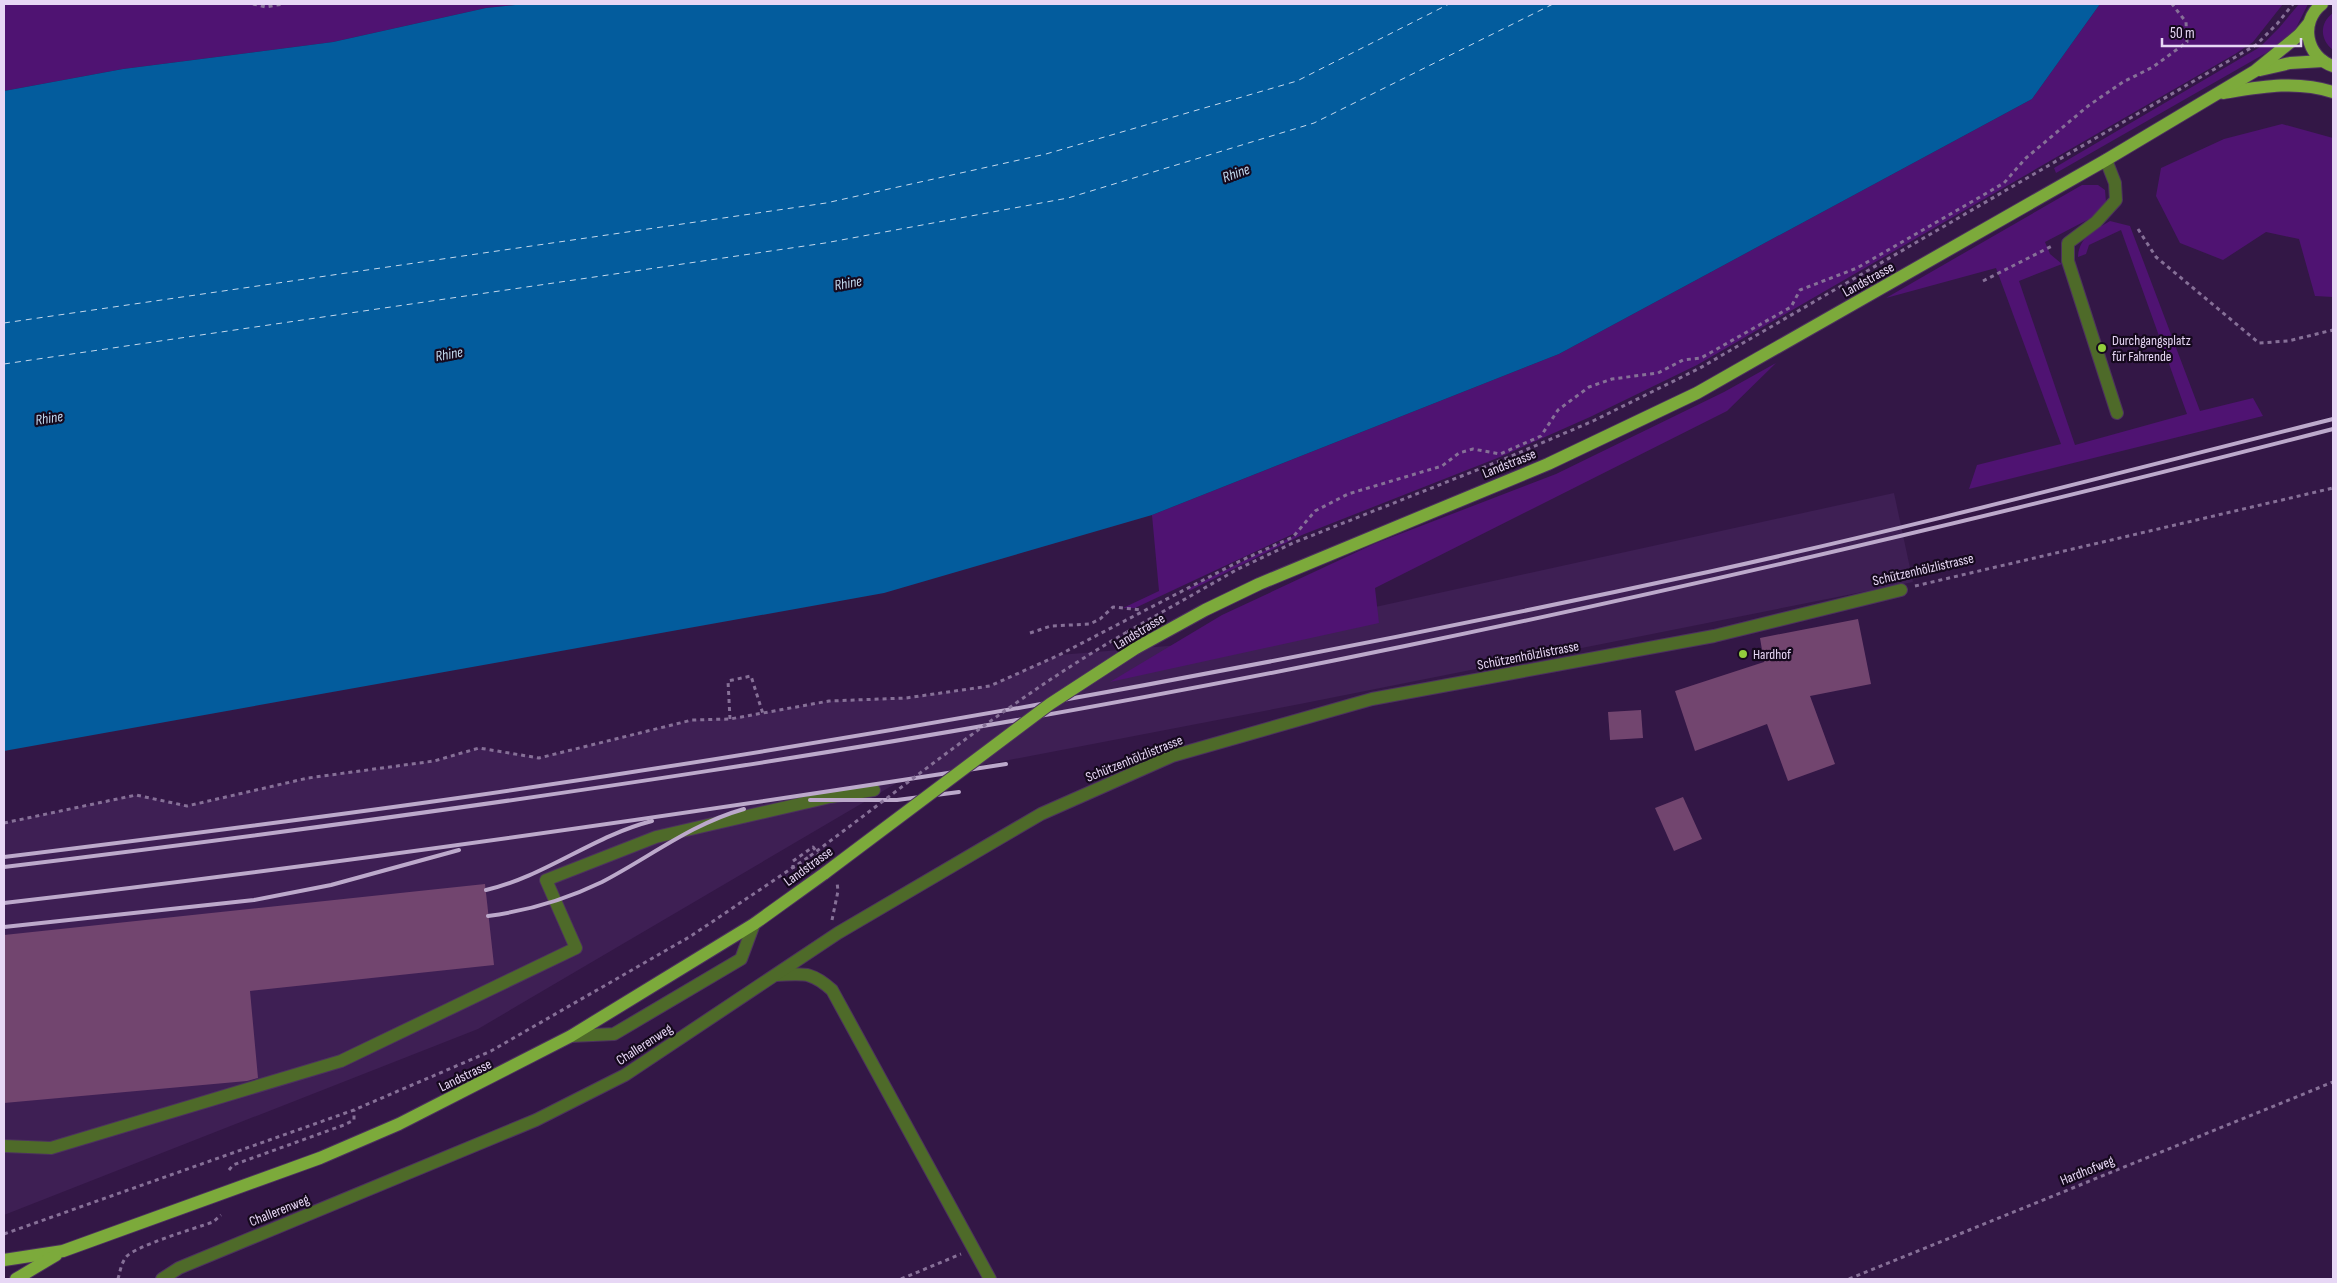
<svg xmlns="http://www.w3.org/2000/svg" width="2337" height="1283" font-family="'Sofia Sans Condensed',sans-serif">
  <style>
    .built { fill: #3e1f54 }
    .green { fill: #4f1372 }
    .water { fill: #035c9d }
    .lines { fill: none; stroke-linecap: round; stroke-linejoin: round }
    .ferry { stroke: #c3d8ed; stroke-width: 1; stroke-dasharray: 6 5; stroke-linecap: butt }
    .building { fill: #72456f }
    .minor-casing { stroke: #4c325e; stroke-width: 14 }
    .major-casing { stroke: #4c325e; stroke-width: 14 }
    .path { stroke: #867097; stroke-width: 3; stroke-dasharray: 4 4; stroke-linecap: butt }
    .minor { stroke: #4e6a29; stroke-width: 12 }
    .major { stroke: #7caa3b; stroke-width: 12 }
    .rail { stroke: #bca9cb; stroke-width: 4 }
    .major-bridge-casing { stroke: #4c325e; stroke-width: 14; stroke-linecap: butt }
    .path-bridge { stroke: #867097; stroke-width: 3; stroke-dasharray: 4 4; stroke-linecap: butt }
    .major-bridge { stroke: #7caa3b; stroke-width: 12 }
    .poi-dot { fill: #93cd3d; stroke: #15091d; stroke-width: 2 }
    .labels { text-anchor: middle; stroke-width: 4.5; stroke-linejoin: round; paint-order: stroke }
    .street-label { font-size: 14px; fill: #e7d7f5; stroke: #15091d }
    .poi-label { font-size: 14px; fill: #e7d7f5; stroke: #15091d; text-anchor: start }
    .water-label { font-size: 15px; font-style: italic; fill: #c3d8ed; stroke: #15091d }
  </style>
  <rect width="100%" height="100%" fill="#331746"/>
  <polygon class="built" points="1894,493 1913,582 1300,704 900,781 478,1029 4,1215 4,823 136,795 187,806 308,778 434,761 479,748 539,758 692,720 730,719 829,701 907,698 990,686 1059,655 1216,642"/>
  <g class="green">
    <polygon points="4,4 525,4 486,8 333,42 123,69 4,91"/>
    <polygon points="2100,4 2283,4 2253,42 2235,54 1697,365 1590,417 1500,457 1302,535 1189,591 1189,588 1298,534 1293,534 1135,608 1123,608 1159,591 1152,515 1559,354 2032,99"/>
    <polygon points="2299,4 2308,4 2294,32 2280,45 2056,173 2054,168 2260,47 2279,28"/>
    <path d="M 2333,13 L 2333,50 C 2320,40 2319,23 2333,13 Z"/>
    <polygon points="2282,124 2333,138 2333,297 2315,296 2299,239 2266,232 2223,260 2180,243 2156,196 2161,168 2224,139"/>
    <path d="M 2082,185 L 2098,185 L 2105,190 L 2106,202 L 2091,218 L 2045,242 L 2050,254 L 2062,264 L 2019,281 L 2075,445 L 2187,414 L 2121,230 L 2089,245 L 2086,254 L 2078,257 C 2079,237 2094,231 2110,221 L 2130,226 L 2200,411 L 2253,398 L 2263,416 L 1969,489 L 1977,465 L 2061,444 L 1996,268 L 1886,298 Z"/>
    <polygon points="1776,363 1727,411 1375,588 1379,623 1110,682 1222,615 1374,544 1556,474 1724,392"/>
  </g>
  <polygon class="water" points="525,4 2100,4 2032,99 1559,354 1152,515 884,593 4,751 4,91 123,69 333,42 486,8"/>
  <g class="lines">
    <g class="ferry">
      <polyline points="4,323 826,203 1046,154 1297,81 1449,4"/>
      <polyline points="4,364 825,243 1068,198 1314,123 1553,4"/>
    </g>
  </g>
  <g class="building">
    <polygon points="1858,619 1871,684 1810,696 1835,764 1788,781 1767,724 1695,751 1675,691 1764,662 1760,638"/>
    <polygon points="1641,710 1643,738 1610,740 1608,712"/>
    <polygon points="1683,797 1702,839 1674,851 1655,808"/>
    <polygon points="485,884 494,965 250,991 258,1078 247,1081 4,1103 4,935"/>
  </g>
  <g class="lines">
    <defs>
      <g id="minor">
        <polyline points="2106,160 2115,183 2116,200 2096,222 2068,243 2068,261 2117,413"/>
        <path d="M 777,975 C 804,974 811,971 832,990 L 990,1279"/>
        <polyline points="571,1036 614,1034 741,959 754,924"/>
        <polyline points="4,1146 51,1148 341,1061 576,948 546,880 656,837 830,797 874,790"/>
        <polyline points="162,1279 179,1268 536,1120 625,1075 838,933 1041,814 1172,756 1372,699 1714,636 1901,590"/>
      </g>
      <g id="major">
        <path d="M 2322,4 C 2299,22 2306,57 2333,66"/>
        <polyline points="2260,70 2290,63 2323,61"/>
        <path d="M 2223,93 C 2260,87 2296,80 2333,92"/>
        <polyline points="1136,648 1205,610 1259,584 1548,464 1697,393 2106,160 2255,71 2299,35 2309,23"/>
        <polyline points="4,1260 63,1251 320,1158 399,1124 571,1036 754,924 825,873"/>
        <polyline points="16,1279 56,1255"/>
      </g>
    </defs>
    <use href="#minor" class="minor-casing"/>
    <use href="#major" class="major-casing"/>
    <g class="path">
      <polyline points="253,4 266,7 283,4"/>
      <polyline points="2138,229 2156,257 2259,343 2288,341 2333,330"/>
      <polyline points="1983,281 2052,246"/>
      <polyline points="1915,586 2333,488"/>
      <polyline points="1127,632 1238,569 1293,543 1502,460 1593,421 1700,368 2256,45 2277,24 2293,4"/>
      <polyline points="1030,633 1051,626 1090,624 1100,619 1113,607 1142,610"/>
      <polyline points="730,719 728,681 751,676 763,714"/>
      <polyline points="4,823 136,795 187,806 308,778 434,761 479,748 539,758 692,720 730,719 829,701 906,698 990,686 1059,655 1240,561 1293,537 1315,511 1348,494 1442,466 1459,453 1473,449 1500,454 1541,436 1558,410 1589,387 1612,379 1658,373 1683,360 1701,358 1791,307 1800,290 1857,268 2004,183 2026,158 2088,106 2123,82 2153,67 2187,42 2186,22 2172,4"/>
      <polyline points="793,869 793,861 813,847 821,858"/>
      <polyline points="832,920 838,891 837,882"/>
      <polyline points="229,1170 233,1165 344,1125 354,1120 354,1110"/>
      <polyline points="4,1234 354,1110 491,1051 691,936 810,856"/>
      <path d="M 118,1279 C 120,1272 121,1264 126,1257 C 135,1246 196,1228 213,1222 L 221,1215"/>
      <polyline points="901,1279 961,1254"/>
      <polyline points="1849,1279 2333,1082"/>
    </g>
    <use href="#minor" class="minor"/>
    <use href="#major" class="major"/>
    <g class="rail">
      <polyline points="810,800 897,800 959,792"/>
      <path d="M 4,857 C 158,838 311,819 465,797 C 882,737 1297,661 1708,572 C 1918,526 2125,471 2333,419"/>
      <path d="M 4,867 C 473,810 942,742 1405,646 C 1716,582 2025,508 2333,429"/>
      <path d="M 486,890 C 544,877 593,836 652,821"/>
      <path d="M 4,903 C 339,864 673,816 1006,764"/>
      <path d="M 488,916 C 526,911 567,899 602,882 C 650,857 691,824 744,809"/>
      <polyline points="4,927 254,900 331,885 459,850"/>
    </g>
    <defs>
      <polyline id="major-bridge" points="825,873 1050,704 1136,648"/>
    </defs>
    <use href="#major-bridge" class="major-bridge-casing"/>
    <path class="path-bridge" d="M 810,856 C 914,779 1014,697 1127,632"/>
    <use href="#major-bridge" class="major-bridge"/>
  </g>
  <g class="poi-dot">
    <circle cx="2102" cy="348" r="5"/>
    <circle cx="1743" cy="654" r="5"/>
  </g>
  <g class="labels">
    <g class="street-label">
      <text transform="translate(1868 279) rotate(-29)" y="5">Landstrasse</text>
      <text transform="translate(1509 463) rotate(-22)" y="5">Landstrasse</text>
      <text transform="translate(1923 569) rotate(-13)" y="5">Schützenhölzlistrasse</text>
      <text transform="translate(1139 631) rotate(-31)" y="5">Landstrasse</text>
      <text transform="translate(1528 655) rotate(-11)" y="5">Schützenhölzlistrasse</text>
      <text transform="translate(1134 758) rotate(-22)" y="5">Schützenhölzlistrasse</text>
      <text transform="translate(808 866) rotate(-36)" y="5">Landstrasse</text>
      <text transform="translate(644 1044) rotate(-33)" y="5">Challerenweg</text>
      <text transform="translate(465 1075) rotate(-26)" y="5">Landstrasse</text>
      <text transform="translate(2087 1170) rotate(-22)" y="5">Hardhofweg</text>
      <text transform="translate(279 1210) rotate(-22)" y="5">Challerenweg</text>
    </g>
    <g class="poi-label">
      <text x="2112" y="345">Durchgangsplatz<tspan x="2112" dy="16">für Fahrende</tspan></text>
      <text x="1753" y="659">Hardhof</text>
    </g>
    <g class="water-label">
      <text transform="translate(1236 173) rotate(-20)" y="5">Rhine</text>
      <text transform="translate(848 283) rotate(-10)" y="5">Rhine</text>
      <text transform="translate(449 354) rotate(-10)" y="5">Rhine</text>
      <text transform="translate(49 418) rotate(-8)" y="5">Rhine</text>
    </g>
  </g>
  <rect width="2337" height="1283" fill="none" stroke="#e7d7f5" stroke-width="10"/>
  <path d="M2162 38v8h139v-8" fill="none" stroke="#e7d7f5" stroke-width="2.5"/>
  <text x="2170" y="38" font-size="15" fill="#e7d7f5" stroke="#15091d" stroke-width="4" paint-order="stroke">50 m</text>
</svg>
